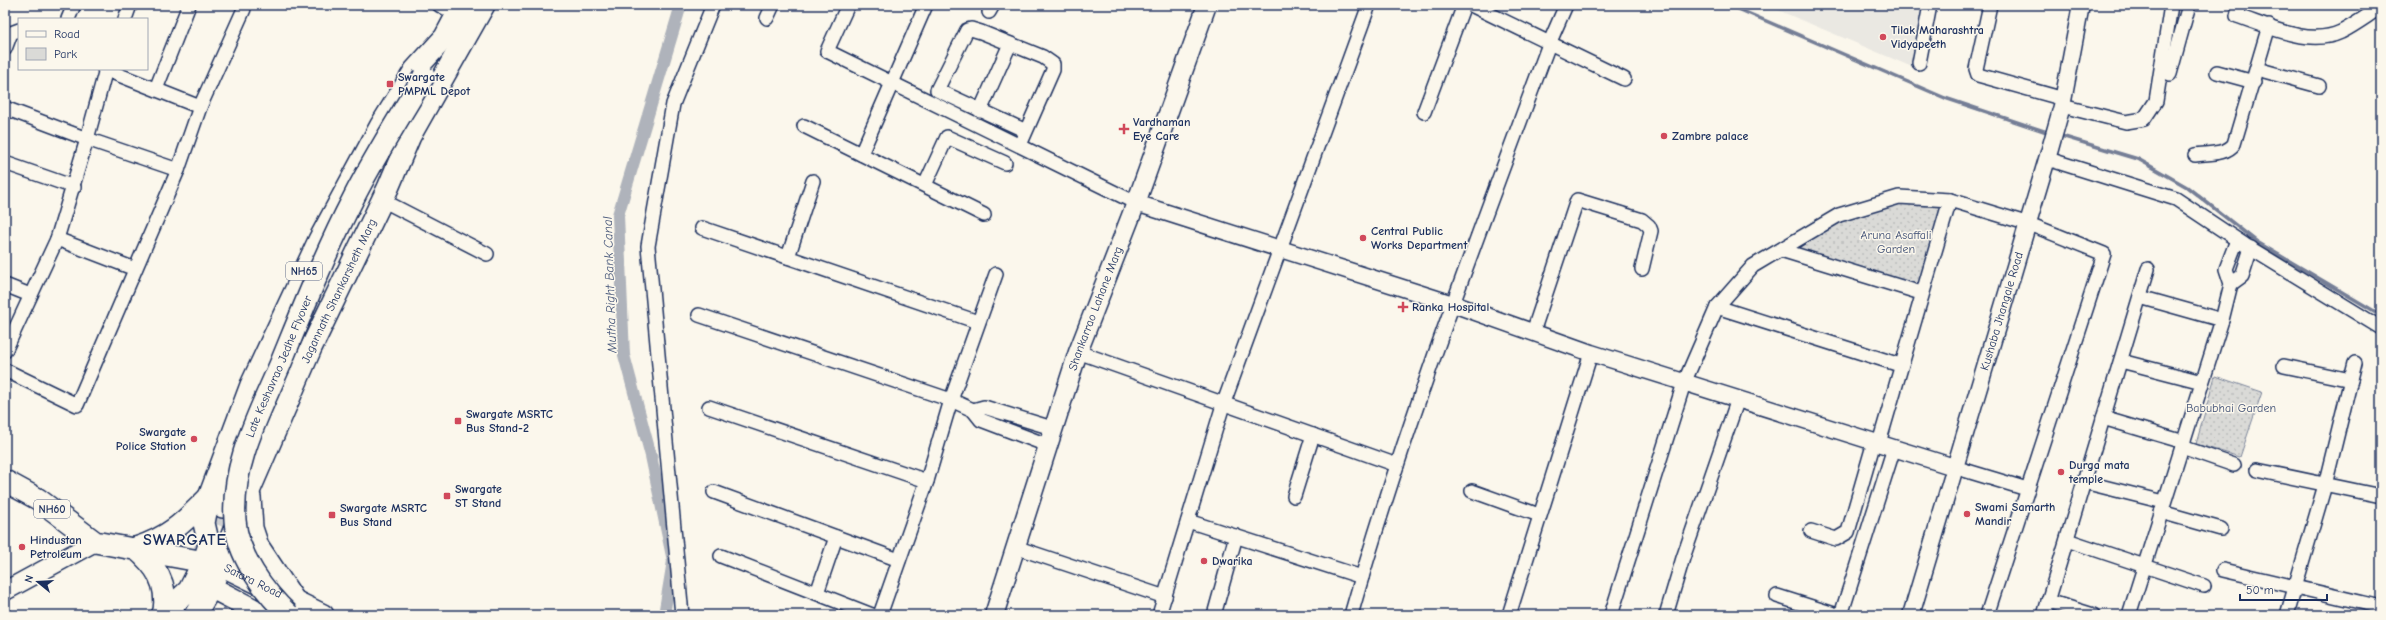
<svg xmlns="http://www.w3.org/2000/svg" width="2386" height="620" font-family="'Comic Neue',sans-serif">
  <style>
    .built { fill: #eae8e2 }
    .green { fill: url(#green-dots); stroke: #7a849a }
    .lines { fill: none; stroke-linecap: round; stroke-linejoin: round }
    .stream { stroke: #747e96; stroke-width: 3.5 }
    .canal { stroke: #afb3bb; stroke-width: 12 }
    .trunk-tunnel { stroke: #cecfd0; stroke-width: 21; stroke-dasharray: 21 10; stroke-linecap: butt }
    .minor-casing { stroke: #1b2f5e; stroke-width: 16 }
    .tertiary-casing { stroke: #1b2f5e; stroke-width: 19 }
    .secondary-casing { stroke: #1b2f5e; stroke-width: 21 }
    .trunk-casing { stroke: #1b2f5e; stroke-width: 24 }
    .minor { stroke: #fbf7ec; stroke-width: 13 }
    .tertiary { stroke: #fbf7ec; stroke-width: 16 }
    .secondary { stroke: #fbf7ec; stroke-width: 18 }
    .trunk { stroke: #fbf7ec; stroke-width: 21 }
    .trunk-bridge-casing { stroke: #1b2f5e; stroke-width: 24; stroke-linecap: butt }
    .trunk-bridge { stroke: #fbf7ec; stroke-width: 21 }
    .poi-dot { fill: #d1495b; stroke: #fbf7ec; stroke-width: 1.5 }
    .labels { text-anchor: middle; stroke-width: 3; stroke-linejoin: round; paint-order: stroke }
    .shield { fill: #fbf7ec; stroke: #5e6b89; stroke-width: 1 }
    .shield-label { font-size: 11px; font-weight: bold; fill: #1b2f5e }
    .poi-label { font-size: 12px; font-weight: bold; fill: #1b2f5e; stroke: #fbf7ec; text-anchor: start }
    .park-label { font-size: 12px; fill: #415176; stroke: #fbf7ec }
    .street-label { font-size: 12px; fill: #1b2f5e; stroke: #fbf7ec }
    .water-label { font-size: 13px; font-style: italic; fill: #47577a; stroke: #fbf7ec }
    .district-label { font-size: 16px; font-weight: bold; letter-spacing: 1px; fill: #1b2f5e; stroke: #fbf7ec }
  </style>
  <defs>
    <pattern id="green-dots" width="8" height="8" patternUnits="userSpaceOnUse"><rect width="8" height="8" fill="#dadad7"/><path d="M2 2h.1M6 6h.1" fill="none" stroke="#babbbb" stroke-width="1.8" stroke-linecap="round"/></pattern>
  </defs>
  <rect width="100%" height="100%" fill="#fbf7ec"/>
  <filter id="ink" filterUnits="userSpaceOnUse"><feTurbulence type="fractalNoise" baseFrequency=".025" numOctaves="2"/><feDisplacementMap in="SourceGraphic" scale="8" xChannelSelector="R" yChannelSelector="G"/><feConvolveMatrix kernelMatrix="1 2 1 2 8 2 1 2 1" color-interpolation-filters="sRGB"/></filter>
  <g filter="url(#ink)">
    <polygon class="built" points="1766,5 1931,5 1917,69"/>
    <g class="green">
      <polygon points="1897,202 1944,203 1923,288 1793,253 1839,215"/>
      <polygon points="2215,376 2262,392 2240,457 2196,444"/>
    </g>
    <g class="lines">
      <g class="stream">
        <polyline points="1729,5 1945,98 2050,133"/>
        <polyline points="2058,135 2138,159 2187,187 2257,242 2381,315"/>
      </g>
      <polyline class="canal" points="664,615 673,561 651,456 624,355 618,215 681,5"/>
      <polyline class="trunk-tunnel" points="203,552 223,507"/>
      <defs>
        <g id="minor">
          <polyline points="439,5 457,14"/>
          <polyline points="848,5 827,51 1136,203"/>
          <polyline points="1471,5 1624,79"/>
          <polyline points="1990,5 1976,69 1978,75 2064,99"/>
          <path d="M 2240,5 L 2237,16 C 2268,26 2309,47 2341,32 C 2355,25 2368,15 2381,7"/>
          <polyline points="989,12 993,5"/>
          <polyline points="767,18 773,5"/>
          <polyline points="68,19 74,5"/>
          <polyline points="125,19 130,5"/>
          <polyline points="5,49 11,33 19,30"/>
          <polyline points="1919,63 1930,5"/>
          <polyline points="104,69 200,107 178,170"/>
          <polyline points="2257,69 2319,86"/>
          <polyline points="2217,72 2254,82"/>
          <polyline points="2170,74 2189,5"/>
          <polyline points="156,89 189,5"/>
          <polyline points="2062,106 2126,122 2144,119 2156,101 2171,5"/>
          <polyline points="200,107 244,9"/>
          <polyline points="5,108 87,139 57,239 5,351"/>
          <polyline points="980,111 1010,44"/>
          <polyline points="1424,112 1464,5"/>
          <polyline points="804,126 984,215"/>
          <polyline points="1020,145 1053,70 1053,64 1043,57 981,32 971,29 967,30 937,90 1026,131"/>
          <polyline points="861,154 926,5"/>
          <path d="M 2195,155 C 2208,153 2226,155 2234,144 L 2269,26"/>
          <polyline points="2048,159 2176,199 2245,245 2381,328"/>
          <polyline points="5,163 74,187"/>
          <polyline points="925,185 947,137 1005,163"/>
          <polyline points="382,200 487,254"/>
          <polyline points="702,228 978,322"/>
          <polyline points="57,239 135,269"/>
          <polyline points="1781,250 1921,293"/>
          <polyline points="788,257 813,181"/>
          <polyline points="2231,284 2242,276 2251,248"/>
          <polyline points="5,285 30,295"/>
          <polyline points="2140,297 2222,320"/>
          <polyline points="1717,307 1900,365"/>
          <polyline points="699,315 951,400 973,410 981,420 1047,445"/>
          <polyline points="1533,332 1577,200 1642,220 1649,226 1651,231 1642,269"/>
          <polyline points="1078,352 1397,465"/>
          <polyline points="2121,361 2202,382"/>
          <polyline points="2284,366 2351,380"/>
          <polyline points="5,370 77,405 178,170 87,139 106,69"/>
          <polyline points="709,407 927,481"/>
          <polyline points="973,410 984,407 1052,428"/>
          <polyline points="2103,418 2184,442"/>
          <polyline points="1879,443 1950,200"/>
          <polyline points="2182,447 2234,465"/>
          <polyline points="1954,467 2027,489"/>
          <polyline points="2257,470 2381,496"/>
          <polyline points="2084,482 2164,502"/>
          <polyline points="1472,491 1539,515"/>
          <polyline points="714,492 899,560"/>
          <polyline points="1294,496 1313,435"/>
          <polyline points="2161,512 2221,529"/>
          <polyline points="1188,521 1362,577"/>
          <polyline points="1811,531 1836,539 1848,532 1874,442"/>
          <polyline points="2067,540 2204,586"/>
          <polyline points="1015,547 1165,597"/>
          <polyline points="721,556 872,615"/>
          <polyline points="2223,570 2381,607"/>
          <polyline points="817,593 836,537"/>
          <polyline points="1777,596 1837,615"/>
          <polyline points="2048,601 2093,615"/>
          <polyline points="682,615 648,246 673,104 713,5"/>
          <polyline points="880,615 927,481 951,400 996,274"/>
          <polyline points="1159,615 1223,405 1369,5"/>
          <polyline points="1214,615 1236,536"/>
          <path d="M 1351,615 C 1406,421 1479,233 1549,44 L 1566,5"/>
          <polyline points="1509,615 1591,353"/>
          <polyline points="1611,615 1684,383 1717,307 1753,266 1839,215 1899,197 1950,200 2029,224 2104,254 1987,615"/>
          <polyline points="1666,615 1683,558 1738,399"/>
          <polyline points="1841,615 1894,448"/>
          <polyline points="2044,615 2148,269"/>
          <polyline points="2129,615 2222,320 2231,284 2226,269 2237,240"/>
          <polyline points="2287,615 2325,485 2355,363"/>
        </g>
        <g id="tertiary">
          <polyline points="1136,203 1453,304 1591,353 1954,467"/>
          <path id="s1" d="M 1911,615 L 2050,149 L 2062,106 L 2081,5"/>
        </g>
        <g id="secondary">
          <polyline points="5,591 95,542"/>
          <path id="s2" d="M 994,615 L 1078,352 L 1136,203 L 1207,5"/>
        </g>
        <g id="trunk">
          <path id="s3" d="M 5,481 L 38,499 L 95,542 L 221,565 L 323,615"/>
          <polyline points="250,497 252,528 258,546 294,600"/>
          <polyline points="223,507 237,479"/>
          <path d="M 135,548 C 156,566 168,583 164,611"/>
          <path d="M 136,548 C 170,537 184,522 209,497"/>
          <polyline points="199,581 264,615"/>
          <polyline points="162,615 189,590 204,560 209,545 204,523 209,497 251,385 319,240 381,125 415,70 445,37 462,5"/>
          <path id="s4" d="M 195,615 L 212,586 L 250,489 L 311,348 L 388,188 L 410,136 L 484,5"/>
        </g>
      </defs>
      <use href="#minor" class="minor-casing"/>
      <use href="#tertiary" class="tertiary-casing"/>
      <use href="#secondary" class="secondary-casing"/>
      <use href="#trunk" class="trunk-casing"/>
      <use href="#minor" class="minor"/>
      <use href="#tertiary" class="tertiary"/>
      <use href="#secondary" class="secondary"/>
      <use href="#trunk" class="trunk"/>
      <defs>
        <g id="trunk-bridge">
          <path id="s5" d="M 289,615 C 264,592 237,555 235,520 C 231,465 259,414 280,365 C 303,309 325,253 353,199 C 374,157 400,117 424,76"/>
        </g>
      </defs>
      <use href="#trunk-bridge" class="trunk-bridge-casing"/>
      <use href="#trunk-bridge" class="trunk-bridge"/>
    </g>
  </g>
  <g class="poi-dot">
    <circle cx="1883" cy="37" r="4"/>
    <rect x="386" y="80" width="8" height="8" rx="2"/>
    <path d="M1122 123h4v4h4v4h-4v4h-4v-4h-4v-4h4z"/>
    <circle cx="1664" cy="136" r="4"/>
    <circle cx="1363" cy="238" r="4"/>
    <path d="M1401 301h4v4h4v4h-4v4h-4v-4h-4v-4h4z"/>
    <rect x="454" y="417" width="8" height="8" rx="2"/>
    <circle cx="194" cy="439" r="4"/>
    <circle cx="2061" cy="472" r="4"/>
    <rect x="443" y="492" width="8" height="8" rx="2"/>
    <circle cx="1967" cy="514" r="4"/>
    <rect x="328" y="511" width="8" height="8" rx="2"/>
    <circle cx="22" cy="547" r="4"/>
    <circle cx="1204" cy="561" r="4"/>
  </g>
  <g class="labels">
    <g class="shield">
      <rect x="286" y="262" width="36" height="18" rx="3"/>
      <rect x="34" y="500" width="36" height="18" rx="3"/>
    </g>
    <g class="shield-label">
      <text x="304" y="275">NH65</text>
      <text x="52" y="513">NH60</text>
    </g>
    <g class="poi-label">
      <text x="1891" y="34">Tilak Maharashtra<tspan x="1891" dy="14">Vidyapeeth</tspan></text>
      <text x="398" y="81">Swargate<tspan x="398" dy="14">PMPML Depot</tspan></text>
      <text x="1133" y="126">Vardhaman<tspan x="1133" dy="14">Eye Care</tspan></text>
      <text x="1672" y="140">Zambre palace</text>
      <text x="1371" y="235">Central Public<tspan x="1371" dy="14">Works Department</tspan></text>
      <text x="1412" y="311">Ranka Hospital</text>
      <text x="466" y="418">Swargate MSRTC<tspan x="466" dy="14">Bus Stand-2</tspan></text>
      <text x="186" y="436" text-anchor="end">Swargate<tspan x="186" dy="14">Police Station</tspan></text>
      <text x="2069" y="469">Durga mata<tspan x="2069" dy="14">temple</tspan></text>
      <text x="455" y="493">Swargate<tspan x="455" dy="14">ST Stand</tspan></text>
      <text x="1975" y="511">Swami Samarth<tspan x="1975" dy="14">Mandir</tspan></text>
      <text x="340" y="512">Swargate MSRTC<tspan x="340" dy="14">Bus Stand</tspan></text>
      <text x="30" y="544">Hindustan<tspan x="30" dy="14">Petroleum</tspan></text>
      <text x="1212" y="565">Dwarika</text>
    </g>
    <g class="park-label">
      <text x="1896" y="239">Aruna Asaffali<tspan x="1896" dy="14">Garden</tspan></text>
      <text x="2231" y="412">Babubhai Garden</text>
    </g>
    <g class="street-label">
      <text dy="4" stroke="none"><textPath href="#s4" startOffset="355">Jagannath Shankarsheth Marg</textPath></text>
      <text dy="4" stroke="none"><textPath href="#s2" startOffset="323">Shankarrao Lahane Marg</textPath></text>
      <text dy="4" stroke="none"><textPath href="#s1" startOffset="317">Kushaba Jhangale Road</textPath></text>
      <text dy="4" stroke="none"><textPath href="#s5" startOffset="273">Late Keshavrao Jedhe Flyover</textPath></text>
      <text dy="4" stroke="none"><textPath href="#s3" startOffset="273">Satara Road</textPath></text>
    </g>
    <g class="water-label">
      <text transform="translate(609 285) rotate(-92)" y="5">Mutha Right Bank Canal</text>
    </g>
    <g class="district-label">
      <text x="185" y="545">SWARGATE</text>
    </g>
  </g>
  <rect width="2386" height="620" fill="none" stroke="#fbf7ec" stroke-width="20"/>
  <rect x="10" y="10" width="2366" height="600" fill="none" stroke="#1b2f5e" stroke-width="1.5" filter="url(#ink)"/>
  <rect x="18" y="18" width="130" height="52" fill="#fbf7ec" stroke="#a1a7b3"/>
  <rect x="26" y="31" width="20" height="6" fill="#fbf7ec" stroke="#a1a7b3"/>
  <text x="54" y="38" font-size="12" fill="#1b2f5e">Road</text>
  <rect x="26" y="48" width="20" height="12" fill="#dadad7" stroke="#a1a7b3"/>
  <text x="54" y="58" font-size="12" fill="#1b2f5e">Park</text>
  <g transform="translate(38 582) rotate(288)" stroke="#fbf7ec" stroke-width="3" paint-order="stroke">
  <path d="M0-3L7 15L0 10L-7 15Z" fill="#1b2f5e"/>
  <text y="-6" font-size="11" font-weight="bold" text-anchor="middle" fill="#1b2f5e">N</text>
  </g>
  <path d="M2240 594v6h87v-6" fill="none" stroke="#1b2f5e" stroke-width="2"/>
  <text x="2246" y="594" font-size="12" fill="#1b2f5e" stroke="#fbf7ec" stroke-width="3" paint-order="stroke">50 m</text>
</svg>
